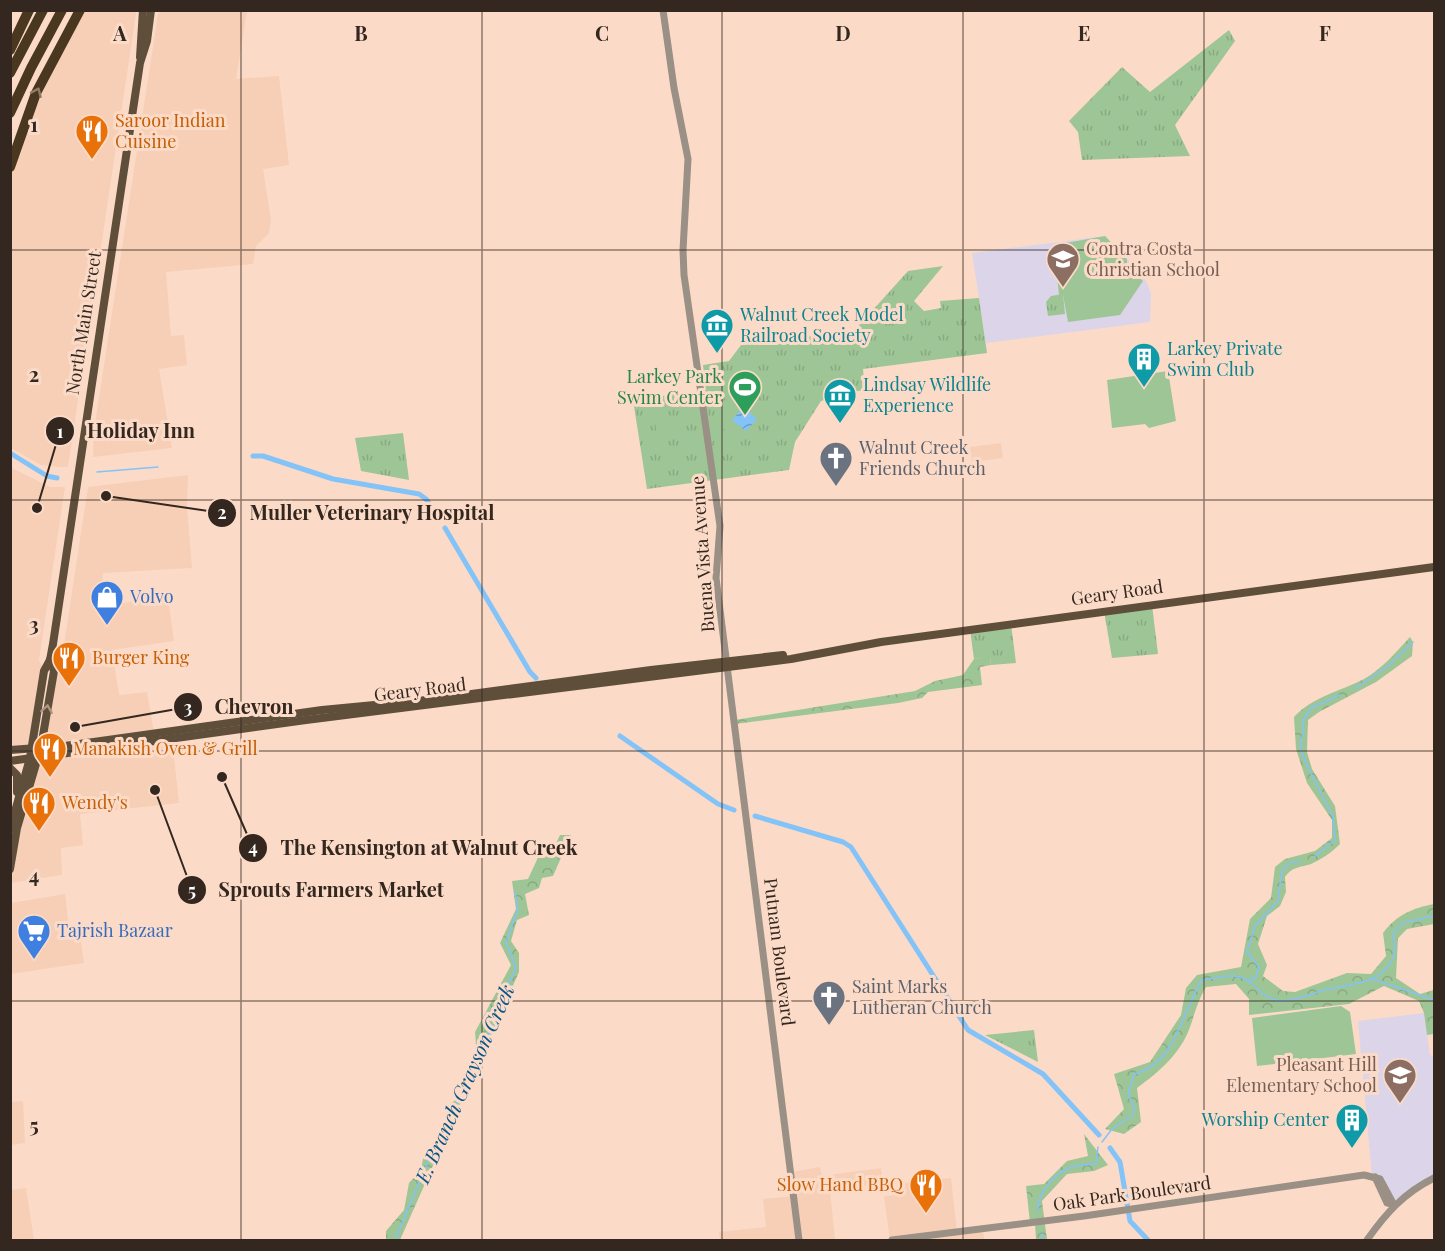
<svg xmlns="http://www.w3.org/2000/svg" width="1445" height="1251" font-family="'Playfair Display',serif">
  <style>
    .built { fill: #f6cfb6 }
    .education { fill: #dcd4e9 }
    .grass { fill: url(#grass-tufts) }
    .forest { fill: url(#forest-crowns) }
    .pitch { fill: #9ec596 }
    .water { fill: url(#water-waves) }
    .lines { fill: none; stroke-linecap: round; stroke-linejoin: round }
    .stream { stroke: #83c3f8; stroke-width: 1.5 }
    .canal { stroke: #83c3f8; stroke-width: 5 }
    .minor { stroke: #9a9085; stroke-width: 7 }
    .major { stroke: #5f4e3a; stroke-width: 8 }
    .highway { stroke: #4a3720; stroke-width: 10 }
    .oneway { stroke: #917963 }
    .oneway2 { stroke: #ad9480 }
    .grid { fill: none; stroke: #33271f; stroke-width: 1.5; stroke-opacity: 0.55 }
    .labels { text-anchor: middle; stroke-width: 6; stroke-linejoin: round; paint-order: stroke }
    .food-label { font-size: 18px; fill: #c56008; stroke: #fbdbc7; text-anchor: start }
    .education-label { font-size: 18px; fill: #785e54; stroke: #fbdbc7; text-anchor: start }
    .culture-label { font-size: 18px; fill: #0d838f; stroke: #fbdbc7; text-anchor: start }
    .street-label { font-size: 18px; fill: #33271f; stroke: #fbdbc7 }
    .leisure-label { font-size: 18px; fill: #27864d; stroke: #fbdbc7; text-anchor: end }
    .worship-label { font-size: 18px; fill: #5b616d; stroke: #fbdbc7; text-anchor: start }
    .shop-label { font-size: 18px; fill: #366cbe; stroke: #fbdbc7; text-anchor: start }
    .water-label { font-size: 20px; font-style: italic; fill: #095586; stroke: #fbdbc7 }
    .grid-label { font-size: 20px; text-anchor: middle; font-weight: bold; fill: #33271f; stroke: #fbdbc7; stroke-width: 6; stroke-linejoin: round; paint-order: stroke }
    .leader { fill: none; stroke: #33271f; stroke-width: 2 }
    .callout-dot { fill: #33271f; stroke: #fbdbc7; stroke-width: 2 }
    .mark-label { font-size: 18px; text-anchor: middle; font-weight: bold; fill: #fff }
    .callout-label { font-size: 20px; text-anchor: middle; font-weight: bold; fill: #33271f; stroke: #fbdbc7; stroke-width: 6; stroke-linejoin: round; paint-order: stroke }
  </style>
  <defs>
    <pattern id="grass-tufts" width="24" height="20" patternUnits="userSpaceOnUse" patternTransform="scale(1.5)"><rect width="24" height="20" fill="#9ec596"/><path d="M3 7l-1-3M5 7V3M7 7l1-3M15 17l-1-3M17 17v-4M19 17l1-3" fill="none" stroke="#89a981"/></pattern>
    <pattern id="forest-crowns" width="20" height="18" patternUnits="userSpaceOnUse" patternTransform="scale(1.5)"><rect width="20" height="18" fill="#9ec596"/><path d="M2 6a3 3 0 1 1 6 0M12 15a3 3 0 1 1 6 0" fill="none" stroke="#89a981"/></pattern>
    <pattern id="water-waves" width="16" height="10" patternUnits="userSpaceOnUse" patternTransform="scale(1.5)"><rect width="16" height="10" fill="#83c3f8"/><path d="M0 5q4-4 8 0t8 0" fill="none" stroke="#6c9ec8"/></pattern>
  </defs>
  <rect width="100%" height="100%" fill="#fbdbc7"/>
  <g class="built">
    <polygon points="80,11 136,11 136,14 68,467 60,467 41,465 11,448 11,167 36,93"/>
    <polygon points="161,11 247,11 236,79 279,76 289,165 263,169 271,219 269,233 256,246 253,264 166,272 171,336 184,335 187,365 159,369 172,448 93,457 94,430 158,14"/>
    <polygon points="1001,443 1003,458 972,462 970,447"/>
    <polygon points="10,467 50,487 65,487 39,660 44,671 31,748 10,750"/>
    <polygon points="188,475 187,506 192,568 103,573 100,606 168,597 174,641 112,650 119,695 147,692 154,733 41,747 54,671 61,664 88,487"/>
    <polygon points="172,739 179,803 80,814 83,845 61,848 62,875 11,883 11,869 39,755"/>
    <polygon points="65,894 70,937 80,936 84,963 11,974 11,903"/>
    <polygon points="23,1101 25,1143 11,1145 11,1102"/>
    <polygon points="820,1167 822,1176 881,1168 883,1183 830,1190 835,1240 720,1240 719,1232 766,1227 763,1199 794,1196 791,1172"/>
    <polygon points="951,1178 957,1232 983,1229 984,1240 890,1240 884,1196 898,1195 897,1184"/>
    <polygon points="26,1188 34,1240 11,1240 11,1190"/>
  </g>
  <g class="education">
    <polygon points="1105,236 1127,259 1134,263 1147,283 1151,293 1150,322 986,343 972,253"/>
    <polygon points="1424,1013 1430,1055 1434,1056 1434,1178 1394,1205 1372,1176 1358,1021"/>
  </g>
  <g class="grass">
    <polygon points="1229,30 1235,41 1175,125 1190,156 1082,160 1078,132 1069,121 1122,67 1150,92"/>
    <polygon points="943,266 914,301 924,311 941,308 940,301 979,298 987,353 863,369 865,390 844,393 844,395 821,401 795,442 789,470 647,489 633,400 706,390 703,365 729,361 741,345 854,331 908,271"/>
    <polygon points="1063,294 1065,314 1048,316 1046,302 1051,296"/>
    <polygon points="403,433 409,480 361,471 355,438"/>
    <polygon points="1152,605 1158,654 1112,658 1104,611"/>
    <polygon points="1011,624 1016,663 991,665 990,658 974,659 970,630"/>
    <polygon points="1034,1030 1038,1062 985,1035"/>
  </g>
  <g class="forest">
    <path d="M 1410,637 L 1413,642 L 1412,656 L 1376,682 L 1319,712 L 1308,720 L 1307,752 L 1312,769 L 1335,806 L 1340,844 C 1331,853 1322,859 1311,864 C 1299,868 1293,866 1285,877 L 1286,892 L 1280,906 L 1267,916 L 1258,944 L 1267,965 L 1263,976 L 1283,991 L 1295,992 L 1347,973 L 1371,974 L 1386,956 L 1383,933 C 1396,915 1413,908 1434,904 L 1434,924 L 1407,929 L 1398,938 L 1396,978 L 1420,994 L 1434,990 L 1434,1034 L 1427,1035 L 1424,1013 L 1419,1001 L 1384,986 L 1349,1004 L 1249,1015 L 1249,999 L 1236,984 L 1206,987 C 1198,1000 1195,1013 1190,1027 C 1181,1053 1159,1072 1137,1088 L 1141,1122 L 1124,1134 L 1105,1129 L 1124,1109 L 1114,1074 L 1150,1062 L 1181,1015 L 1186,988 L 1197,975 L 1241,967 L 1250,919 L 1271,898 L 1275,867 L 1285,859 L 1315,851 L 1332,838 L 1332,820 L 1307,783 L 1296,749 L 1294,717 C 1314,696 1339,692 1364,679 C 1382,669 1396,652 1410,637 Z"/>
    <polygon points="990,657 991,665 980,667 982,685 928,692 922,698 898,703 735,724 735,720 915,691 935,681 963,675 974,659"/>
    <polygon points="560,835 571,835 553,876 542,878 539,888 525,894 529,915 517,920 511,941 519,953 519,972 400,1240 386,1240 386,1231 404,1210 409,1183 421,1170 424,1153 445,1132 446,1107 462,1095 477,1058 475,1032 511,965 500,943 516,909 512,881 528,879 542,849 552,852"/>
    <polygon points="1084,1134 1108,1165 1094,1171 1067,1174 1042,1201 1047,1240 1036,1240 1035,1223 1030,1223 1026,1186 1044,1184 1067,1161 1088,1156"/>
  </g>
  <g class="pitch">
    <polygon points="1105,236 1127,259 1127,267 1143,281 1120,315 1068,322 1063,295 1059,295 1054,245"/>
    <polygon points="1168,371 1176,421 1149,428 1145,424 1112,428 1107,380"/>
    <polygon points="733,388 743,393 742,402 755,406 756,410 760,407 767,414 739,444 718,424 728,412 726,394"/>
    <polygon points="675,419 677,435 657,438 655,421"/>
    <polygon points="1341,1006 1350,1012 1356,1054 1257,1066 1252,1018"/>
  </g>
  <polygon class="water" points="743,407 757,419 746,431 732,420"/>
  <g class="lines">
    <g class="stream">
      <polyline points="97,472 158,467"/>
      <polyline points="1354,689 1389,665 1413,642"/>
      <polyline points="1314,857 1335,840 1333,817 1304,759 1300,744 1304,731 1302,722 1311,708 1340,695"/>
      <polyline points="1373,979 1434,1000"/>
      <polyline points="1247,980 1255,979 1259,967 1247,952 1255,926 1278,901 1282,870 1290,863 1300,861"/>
      <path d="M 1102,1142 L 1112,1129 L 1133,1115 L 1134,1107 L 1128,1094 L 1134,1074 C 1177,1063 1181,1012 1202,980 C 1215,978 1236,972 1247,980 C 1259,988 1262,997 1277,1000 C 1295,1003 1308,994 1325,990 C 1349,984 1382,985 1393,958 C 1396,952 1393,939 1394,931 L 1405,922 L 1434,916"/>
      <path d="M 1038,1211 C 1037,1193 1055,1172 1072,1167 C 1079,1164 1088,1166 1096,1163 L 1098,1147"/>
      <polyline points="395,1240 429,1159 445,1132 470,1071 494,1025 500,1002 516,968 506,942 518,909 515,892"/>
      <polyline points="1042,1240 1042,1234"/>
    </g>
    <g class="canal">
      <polyline points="10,453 47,476 57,478"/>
      <polyline points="253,456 263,456 333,479 419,494 426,499 434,511"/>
      <polyline points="445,528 530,672 536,678"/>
      <polyline points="620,736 718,804 734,810"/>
      <polyline points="755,816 843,842 851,847 968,1030 1043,1074 1099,1135"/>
      <polyline points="1110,1148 1120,1162 1130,1221 1148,1240"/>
    </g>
    <g class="minor">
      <polyline points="663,10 674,88 688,159 683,250 684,275 720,526 716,578 799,1240"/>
      <polyline points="1375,1177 1387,1203 1394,1205"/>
      <polyline points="892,1240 1084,1216 1364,1175 1380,1179 1394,1205"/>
      <path d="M 1367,1240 C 1386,1213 1404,1193 1434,1178"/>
    </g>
    <g class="major">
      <polyline points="140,57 143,10"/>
      <polyline points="10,750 65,746 322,710 427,700 651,670 783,655"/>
      <polyline points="10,761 306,720 791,659 881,642 1434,567"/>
      <polyline points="10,768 17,775 17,792"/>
      <polyline points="10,829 30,758 44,671 50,660 53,644 140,63 147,41 151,10"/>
      <polyline points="10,869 17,828 41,747 54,671 50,660"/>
    </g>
    <g class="highway">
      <polyline points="10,50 29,10"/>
      <polyline points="10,73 43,10"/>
      <polyline points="10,113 31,68 62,10"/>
      <polyline points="10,167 36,93 80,10"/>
    </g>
  </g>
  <defs><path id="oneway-chevron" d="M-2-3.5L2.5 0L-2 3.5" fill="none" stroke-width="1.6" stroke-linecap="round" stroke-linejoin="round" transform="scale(1.5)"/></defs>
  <use class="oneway" href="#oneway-chevron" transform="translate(37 92) rotate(-66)"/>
  <use class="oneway2" href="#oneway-chevron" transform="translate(47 709) rotate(-81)"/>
  <path class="grid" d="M 241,10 L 241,1240M 482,10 L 482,1240M 722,10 L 722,1240M 963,10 L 963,1240M 1204,10 L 1204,1240M 10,250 L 1434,250M 10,500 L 1434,500M 10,751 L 1434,751M 10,1001 L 1434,1001"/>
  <defs>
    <symbol id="restaurant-pin" viewBox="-11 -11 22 30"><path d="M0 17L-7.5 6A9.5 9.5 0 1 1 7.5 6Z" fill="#e8710a" stroke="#fbdbc7"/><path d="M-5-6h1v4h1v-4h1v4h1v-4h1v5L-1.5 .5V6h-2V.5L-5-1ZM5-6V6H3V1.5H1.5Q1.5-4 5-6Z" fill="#fff"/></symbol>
    <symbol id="school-pin" viewBox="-11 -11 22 30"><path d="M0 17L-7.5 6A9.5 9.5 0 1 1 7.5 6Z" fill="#8d6e63" stroke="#fbdbc7"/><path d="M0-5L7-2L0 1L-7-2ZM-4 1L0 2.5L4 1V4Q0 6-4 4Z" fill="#fff"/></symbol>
    <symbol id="museum-pin" viewBox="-11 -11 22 30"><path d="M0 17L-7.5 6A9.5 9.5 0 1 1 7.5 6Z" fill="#0f9aa8" stroke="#fbdbc7"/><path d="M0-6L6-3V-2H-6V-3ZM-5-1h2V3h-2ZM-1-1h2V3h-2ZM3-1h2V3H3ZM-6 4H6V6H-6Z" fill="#fff"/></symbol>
    <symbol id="building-pin" viewBox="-11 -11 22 30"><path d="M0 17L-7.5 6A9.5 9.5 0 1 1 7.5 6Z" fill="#0f9aa8" stroke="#fbdbc7"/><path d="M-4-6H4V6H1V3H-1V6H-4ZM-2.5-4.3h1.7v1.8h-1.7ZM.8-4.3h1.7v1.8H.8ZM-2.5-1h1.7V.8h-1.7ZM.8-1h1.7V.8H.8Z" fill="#fff"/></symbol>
    <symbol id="stadium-pin" viewBox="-11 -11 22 30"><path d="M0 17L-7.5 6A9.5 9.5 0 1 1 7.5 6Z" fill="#2e9e5b" stroke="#fbdbc7"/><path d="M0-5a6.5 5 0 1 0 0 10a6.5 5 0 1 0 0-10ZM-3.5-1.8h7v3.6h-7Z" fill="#fff"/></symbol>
    <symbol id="church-pin" viewBox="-11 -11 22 30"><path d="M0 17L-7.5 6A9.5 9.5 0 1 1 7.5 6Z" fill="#6b7280" stroke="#fbdbc7"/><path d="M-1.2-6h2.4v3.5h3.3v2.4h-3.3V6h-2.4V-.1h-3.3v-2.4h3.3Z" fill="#fff"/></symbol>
    <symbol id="shop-pin" viewBox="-11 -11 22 30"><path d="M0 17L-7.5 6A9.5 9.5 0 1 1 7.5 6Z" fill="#3f7fe0" stroke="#fbdbc7"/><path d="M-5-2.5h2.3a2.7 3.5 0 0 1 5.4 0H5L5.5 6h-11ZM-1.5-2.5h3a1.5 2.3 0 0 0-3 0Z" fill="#fff"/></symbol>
    <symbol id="supermarket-pin" viewBox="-11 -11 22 30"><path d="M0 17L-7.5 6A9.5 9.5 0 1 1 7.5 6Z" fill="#3f7fe0" stroke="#fbdbc7"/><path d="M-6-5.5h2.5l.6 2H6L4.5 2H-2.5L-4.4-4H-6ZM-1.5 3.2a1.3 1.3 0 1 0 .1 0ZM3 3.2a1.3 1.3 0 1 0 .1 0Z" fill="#fff"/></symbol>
  </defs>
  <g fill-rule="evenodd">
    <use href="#restaurant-pin" x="73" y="112" width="38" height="52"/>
    <use href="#school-pin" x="1044" y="240" width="38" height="52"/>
    <use href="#museum-pin" x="698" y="306" width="38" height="52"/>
    <use href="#building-pin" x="1125" y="340" width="38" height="52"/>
    <use href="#stadium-pin" x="726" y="368" width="38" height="52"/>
    <use href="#museum-pin" x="821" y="376" width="38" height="52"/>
    <use href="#church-pin" x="817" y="439" width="38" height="52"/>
    <use href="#shop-pin" x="88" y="578" width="38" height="52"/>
    <use href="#restaurant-pin" x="50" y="639" width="38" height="52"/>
    <use href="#restaurant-pin" x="31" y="730" width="38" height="52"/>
    <use href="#restaurant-pin" x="20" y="784" width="38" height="52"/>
    <use href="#supermarket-pin" x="15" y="912" width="38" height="52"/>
    <use href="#church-pin" x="810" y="978" width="38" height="52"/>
    <use href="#school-pin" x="1381" y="1056" width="38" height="52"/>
    <use href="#building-pin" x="1333" y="1101" width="38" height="52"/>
    <use href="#restaurant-pin" x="907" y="1166" width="38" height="52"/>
  </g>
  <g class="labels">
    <g class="food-label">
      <text x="115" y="127">Saroor Indian<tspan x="115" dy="21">Cuisine</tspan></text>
      <text x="92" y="664">Burger King</text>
      <text x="73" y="755">Manakish Oven &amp; Grill</text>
      <text x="62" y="809">Wendy's</text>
      <text x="903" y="1191" text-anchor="end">Slow Hand BBQ</text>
    </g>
    <g class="education-label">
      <text x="1086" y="255">Contra Costa<tspan x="1086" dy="21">Christian School</tspan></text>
      <text x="1377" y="1071" text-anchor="end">Pleasant Hill<tspan x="1377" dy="21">Elementary School</tspan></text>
    </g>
    <g class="culture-label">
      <text x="740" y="321">Walnut Creek Model<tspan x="740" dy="21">Railroad Society</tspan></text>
      <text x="1167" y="355">Larkey Private<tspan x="1167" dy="21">Swim Club</tspan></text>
      <text x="863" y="391">Lindsay Wildlife<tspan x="863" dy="21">Experience</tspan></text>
      <text x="1329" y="1126" text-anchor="end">Worship Center</text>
    </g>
    <g class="street-label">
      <text transform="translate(84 323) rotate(-81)" y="6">North Main Street</text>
      <text transform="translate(703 554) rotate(-94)" y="6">Buena Vista Avenue</text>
      <text transform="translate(1117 593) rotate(-8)" y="6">Geary Road</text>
      <text transform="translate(420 690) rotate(-7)" y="6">Geary Road</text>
      <text transform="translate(779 952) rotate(83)" y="6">Putnam Boulevard</text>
      <text transform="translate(1132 1194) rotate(-8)" y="6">Oak Park Boulevard</text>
    </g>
    <g class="leisure-label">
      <text x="722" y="383">Larkey Park<tspan x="722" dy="21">Swim Center</tspan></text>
    </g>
    <g class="worship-label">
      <text x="859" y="454">Walnut Creek<tspan x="859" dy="21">Friends Church</tspan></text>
      <text x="852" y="993">Saint Marks<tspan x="852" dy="21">Lutheran Church</tspan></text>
    </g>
    <g class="shop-label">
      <text x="130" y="603">Volvo</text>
      <text x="57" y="937">Tajrish Bazaar</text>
    </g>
    <g class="water-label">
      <text transform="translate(465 1084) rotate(-66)" y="7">E. Branch Grayson Creek</text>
    </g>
  </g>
  <g class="grid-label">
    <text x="120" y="41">A</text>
    <text x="361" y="41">B</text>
    <text x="602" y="41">C</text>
    <text x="843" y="41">D</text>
    <text x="1084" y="41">E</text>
    <text x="1325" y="41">F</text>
    <text x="34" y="132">1</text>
    <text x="34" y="382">2</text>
    <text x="34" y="632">3</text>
    <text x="34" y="883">4</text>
    <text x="34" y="1133">5</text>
  </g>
  <path class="leader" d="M37 508L60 431M106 496L222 513M75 727L188 707M222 777L253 848M155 790L192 890"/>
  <g class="callout-dot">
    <circle cx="37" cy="508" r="6"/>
    <circle cx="106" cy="496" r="6"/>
    <circle cx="75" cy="727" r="6"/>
    <circle cx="222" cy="777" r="6"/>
    <circle cx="155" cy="790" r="6"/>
    <circle cx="60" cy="431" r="15"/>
    <circle cx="222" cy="513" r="15"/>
    <circle cx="188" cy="707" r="15"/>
    <circle cx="253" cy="848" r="15"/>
    <circle cx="192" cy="890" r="15"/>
  </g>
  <g class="mark-label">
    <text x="60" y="438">1</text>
    <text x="222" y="519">2</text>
    <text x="188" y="714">3</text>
    <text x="253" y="854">4</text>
    <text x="192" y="897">5</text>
  </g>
  <g class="callout-label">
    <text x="141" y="438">Holiday Inn</text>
    <text x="372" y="520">Muller Veterinary Hospital</text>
    <text x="254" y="714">Chevron</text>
    <text x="429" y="855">The Kensington at Walnut Creek</text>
    <text x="331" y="897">Sprouts Farmers Market</text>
  </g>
  <rect width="1445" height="1251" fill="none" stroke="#33271f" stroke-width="24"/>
</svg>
